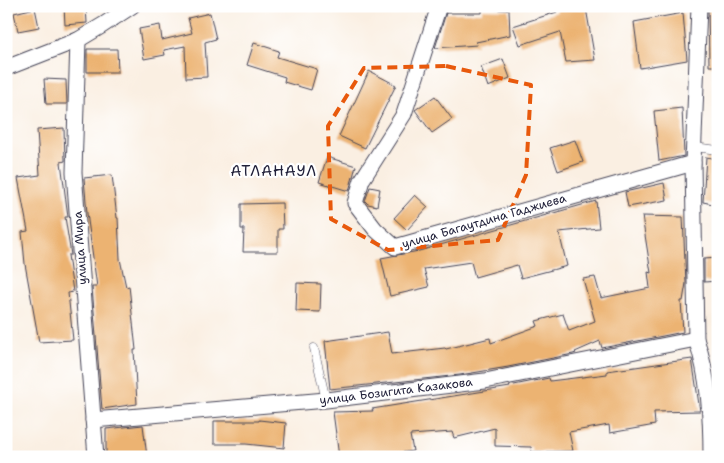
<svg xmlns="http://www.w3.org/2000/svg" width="724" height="463" font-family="'Shantell Sans',sans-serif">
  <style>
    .building { fill: #ecb372 }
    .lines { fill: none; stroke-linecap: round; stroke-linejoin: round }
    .service-casing { stroke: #424154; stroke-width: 9 }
    .minor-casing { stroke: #424154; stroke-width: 17 }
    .service { stroke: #fff; stroke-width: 8 }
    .minor { stroke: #fff; stroke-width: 15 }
    .marked { fill: none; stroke: #e8590c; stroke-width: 4; stroke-dasharray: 10 6; stroke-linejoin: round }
    .labels { text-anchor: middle; stroke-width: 4.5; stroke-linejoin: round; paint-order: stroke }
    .street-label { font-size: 12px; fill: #22223b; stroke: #fff }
    .quarter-label { font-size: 15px; letter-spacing: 1px; fill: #22223b; stroke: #fff }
  </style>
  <rect width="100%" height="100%" fill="#fff"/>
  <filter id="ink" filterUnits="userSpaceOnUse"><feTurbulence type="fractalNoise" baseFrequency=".02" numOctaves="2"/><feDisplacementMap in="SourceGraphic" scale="10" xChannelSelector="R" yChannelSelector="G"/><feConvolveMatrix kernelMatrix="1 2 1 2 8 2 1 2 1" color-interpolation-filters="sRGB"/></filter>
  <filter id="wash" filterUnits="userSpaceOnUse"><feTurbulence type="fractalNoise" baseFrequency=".0096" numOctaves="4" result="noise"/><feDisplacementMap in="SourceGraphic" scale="20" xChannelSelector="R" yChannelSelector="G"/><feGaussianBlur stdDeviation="1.12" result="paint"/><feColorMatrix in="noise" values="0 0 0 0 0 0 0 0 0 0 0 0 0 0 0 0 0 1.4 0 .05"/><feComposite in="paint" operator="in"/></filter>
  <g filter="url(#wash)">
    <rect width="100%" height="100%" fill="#faefe2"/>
    <g id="blocks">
      <g class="building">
        <polygon points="64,6 86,6 87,23 65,25"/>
        <polygon points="708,6 718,6 718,66 709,66"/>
        <polygon points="35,8 39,27 18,31 14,13"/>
        <polygon points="586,8 595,60 566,62 560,32 520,45 513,26 557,12 556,10"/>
        <polygon points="482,9 509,10 510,35 476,42 477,45 435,48 446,13 482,13"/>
        <polygon points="210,13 216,39 205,42 207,77 186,78 185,46 164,50 165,55 144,59 139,29 160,25 162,40 192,33 188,18"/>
        <polygon points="683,13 687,60 640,68 634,22"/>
        <polygon points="254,43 279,51 277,57 317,69 311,90 284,82 285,77 247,65"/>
        <polygon points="87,49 117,49 118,72 87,72"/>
        <polygon points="503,59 510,78 488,87 481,67"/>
        <polygon points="369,71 396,85 365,148 339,136"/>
        <polygon points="44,79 66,80 67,104 46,104"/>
        <polygon points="435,96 452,119 432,133 415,110"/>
        <polygon points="682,108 684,156 659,161 654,111"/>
        <polygon points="64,128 65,161 61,162 68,217 65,217 71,255 68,255 73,292 68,293 73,340 39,342 25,264 22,232 28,231 18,178 40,175 37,130"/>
        <polygon points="575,140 583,162 558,171 550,148"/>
        <polygon points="327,157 356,166 349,191 319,182"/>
        <polygon points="706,157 718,159 718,205 703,202"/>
        <polygon points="112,175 117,218 118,218 120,259 126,287 129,286 136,350 134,350 137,404 102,409 92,287 97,287 87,213 84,178"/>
        <polygon points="664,183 667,200 628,207 625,192"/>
        <polygon points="370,187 380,189 377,206 368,204 365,201"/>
        <polygon points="415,195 428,207 407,230 394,218"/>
        <polygon points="596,201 599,228 559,232 567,266 521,278 517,265 475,277 471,262 424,269 429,287 390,296 381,258 419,251"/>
        <polygon points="282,203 283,229 278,229 278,252 243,252 244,229 241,229 241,204"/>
        <polygon points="642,216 683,217 686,283 683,301 681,301 683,332 602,348 600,341 575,352 576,353 573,354 508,367 460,375 330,389 325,341 388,332 392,354 445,348 446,349 490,338 491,343 538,326 536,321 563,314 569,331 595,321 583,279 595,277 601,298 650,288 648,272 651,273"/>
        <polygon points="718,258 718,281 704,282 704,259"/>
        <polygon points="297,283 321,284 320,312 296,311"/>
        <polygon points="692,359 700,411 654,412 655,425 610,433 609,425 569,432 573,451 532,452 531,447 495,446 495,428 454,438 452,432 410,435 413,451 369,457 339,457 333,412 373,411 372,409 510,387 509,386 549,378 550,381 607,374 607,371"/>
        <polygon points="259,420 286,423 284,448 246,444 214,444 214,421 259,421"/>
        <polygon points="143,425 147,457 106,457 106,429"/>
      </g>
    </g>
  </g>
  <g filter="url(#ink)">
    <use href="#blocks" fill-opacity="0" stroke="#424154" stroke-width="1"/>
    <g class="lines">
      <defs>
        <g id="service">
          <polyline points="694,147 718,150"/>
          <polyline points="314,348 326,400"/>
        </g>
        <g id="minor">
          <polyline points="439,6 404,114 362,180 355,203 375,229 395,247 693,163"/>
          <path d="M 699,6 L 693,163 L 696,339 C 709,376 711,418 711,457"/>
          <polyline points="78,40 74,172 96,457"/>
          <polyline points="6,68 78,40 103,25 132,6"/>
          <polyline points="93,420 326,400 485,381 696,339"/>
        </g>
      </defs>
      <use href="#service" class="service-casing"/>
      <use href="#minor" class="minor-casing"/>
      <use href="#service" class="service"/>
      <use href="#minor" class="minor"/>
    </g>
  </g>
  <path class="marked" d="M 446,66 L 531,85 L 526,175 L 498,240 L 388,250 L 331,219 L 328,126 L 364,68 Z"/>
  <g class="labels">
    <g class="street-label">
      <text transform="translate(484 221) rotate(-16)" y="4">улица Багаутдина Гаджиева</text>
      <text transform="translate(80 248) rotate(-94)" y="4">улица Мира</text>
      <text transform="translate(396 391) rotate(-7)" y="4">улица Бозигита Казакова</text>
    </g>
    <g class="quarter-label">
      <text x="274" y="176">АТЛАНАУЛ</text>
    </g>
  </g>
  <rect width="724" height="463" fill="none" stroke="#fff" stroke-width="25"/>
</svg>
